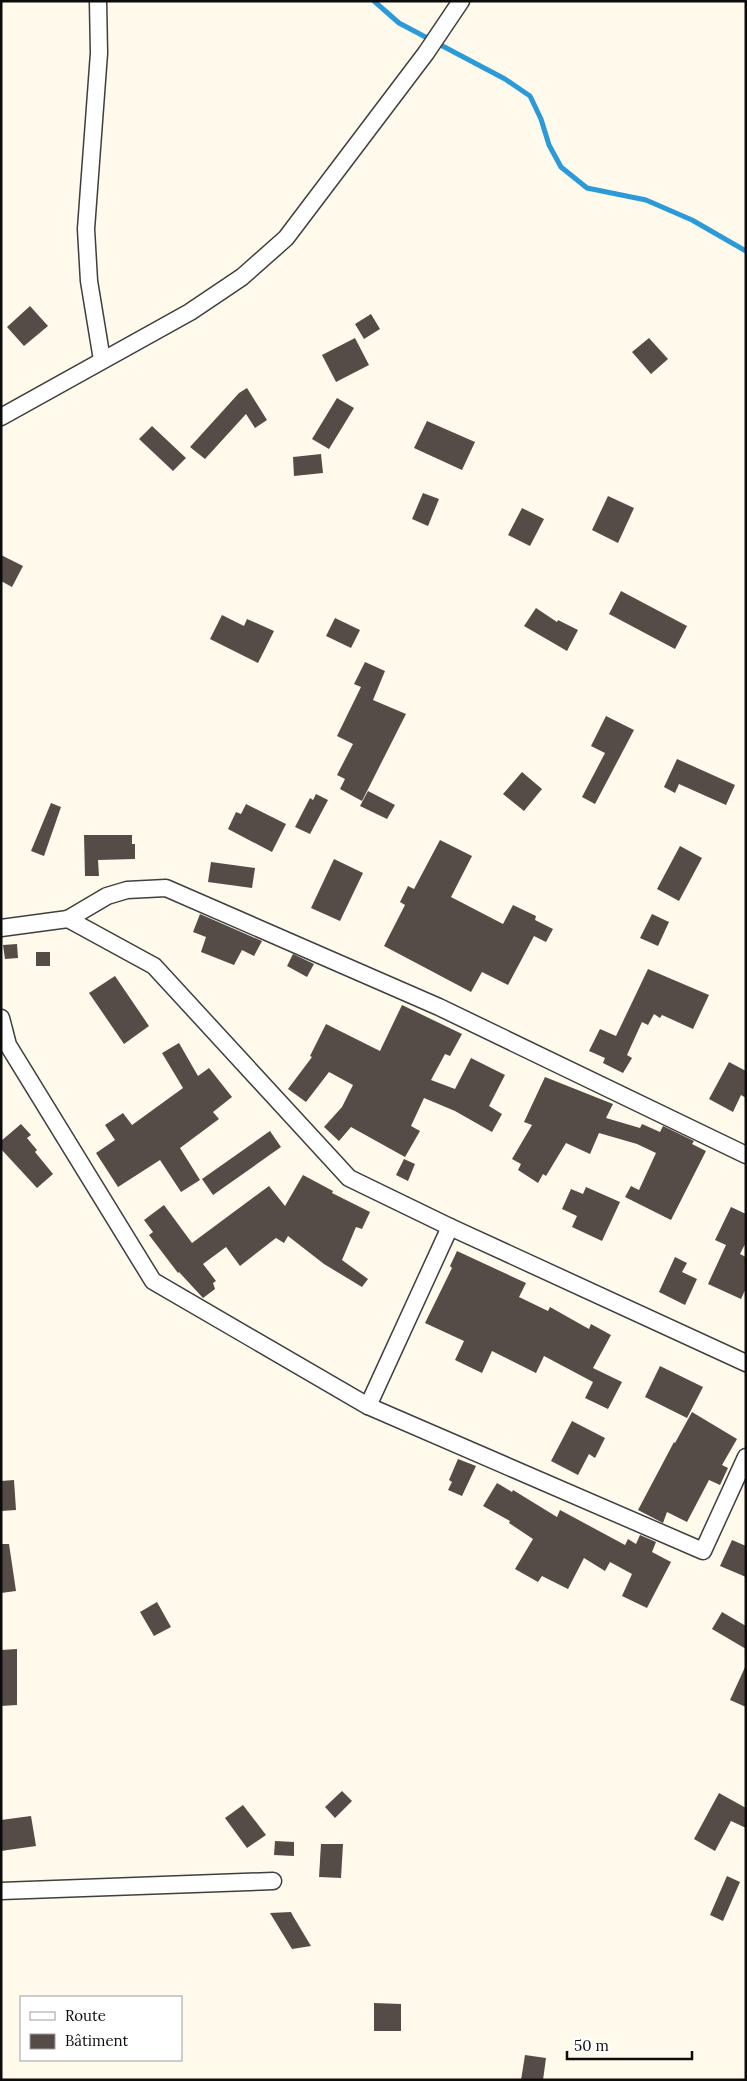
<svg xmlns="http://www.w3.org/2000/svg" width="747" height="2081" font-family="Lora,serif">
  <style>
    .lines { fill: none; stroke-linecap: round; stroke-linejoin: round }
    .stream { stroke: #2b9ad9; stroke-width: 5 }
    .building { fill: #564c47 }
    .minor-casing { stroke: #3f3f3f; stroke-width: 19 }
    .minor { stroke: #fff; stroke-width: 16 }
  </style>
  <rect width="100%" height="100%" fill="#fffaeb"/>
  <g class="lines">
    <polyline class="stream" points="374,1 399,23 505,79 530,96 541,119 549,145 561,167 587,188 646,200 692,220 746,251"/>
  </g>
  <g class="building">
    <polygon points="30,306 48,326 24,346 7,327"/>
    <polygon points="371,314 380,329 364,339 355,324"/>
    <polygon points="355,338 369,365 336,382 322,355"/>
    <polygon points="649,338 668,359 651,374 632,352"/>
    <polygon points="247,388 267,420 255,428 246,414 205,459 190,447 239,393"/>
    <polygon points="337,398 354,408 329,449 312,439"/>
    <polygon points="427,421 475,442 462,470 414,448"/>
    <polygon points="152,426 186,458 173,471 139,439"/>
    <polygon points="321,454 323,473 294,476 293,457"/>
    <polygon points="423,493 439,499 428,526 412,519"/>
    <polygon points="608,496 634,508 618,543 592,530"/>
    <polygon points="522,508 544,519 530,546 508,535"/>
    <polygon points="1,555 23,566 12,587 1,581"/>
    <polygon points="621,591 687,626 675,649 609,614"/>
    <polygon points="536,608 557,622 558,620 578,630 567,651 524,626"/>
    <polygon points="222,615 244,626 247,619 274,631 258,663 210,639"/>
    <polygon points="335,618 360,630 351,648 326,636"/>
    <polygon points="365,662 385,671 373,700 406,714 362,801 340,789 345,779 337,775 353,744 337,736 361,687 354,684"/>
    <polygon points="606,716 634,730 595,804 582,797 605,753 591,746"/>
    <polygon points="677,759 735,785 726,805 679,784 675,793 664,787"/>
    <polygon points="522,772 542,789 524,811 503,794"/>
    <polygon points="368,791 395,805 387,819 360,806"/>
    <polygon points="316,794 328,800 310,834 295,827 310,798 313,800"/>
    <polygon points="51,803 61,807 44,856 31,851"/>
    <polygon points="246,804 286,824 272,852 228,829 236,812 241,814"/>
    <polygon points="84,835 132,835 132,844 135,844 135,859 98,860 99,876 85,876"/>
    <polygon points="440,840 472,856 451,897 503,924 513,905 536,916 535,920 553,929 546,942 534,936 508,985 482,972 471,992 384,946 405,905 400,902 408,886 414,889"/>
    <polygon points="680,846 702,858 679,901 657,889"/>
    <polygon points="334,859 363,873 340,921 311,908"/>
    <polygon points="211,862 255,868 252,888 208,882"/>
    <polygon points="200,914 262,941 254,956 242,950 234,965 201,952 206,937 193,932"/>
    <polygon points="652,914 669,922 658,946 640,938"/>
    <polygon points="17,944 18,958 5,959 3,945"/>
    <rect x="36" y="952" width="14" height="14"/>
    <polygon points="293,954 314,964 307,977 287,966"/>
    <polygon points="648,969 709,995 693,1029 662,1015 660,1018 654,1014 648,1025 642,1022 627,1055 632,1058 623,1073 603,1063 605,1058 589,1051 600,1029 616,1036"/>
    <polygon points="115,976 149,1026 124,1044 89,993"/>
    <polygon points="402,1005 462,1034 450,1056 445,1054 431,1080 455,1089 471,1058 505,1075 489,1106 502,1114 492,1132 455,1111 424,1098 411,1126 420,1131 405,1157 351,1127 339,1141 324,1127 342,1107 353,1085 329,1072 306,1102 288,1089 312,1057 310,1056 326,1024 380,1051"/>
    <polygon points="179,1043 198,1076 209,1068 232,1097 213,1112 219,1119 180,1148 200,1180 181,1192 160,1160 118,1187 96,1153 115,1140 105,1125 123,1113 132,1125 183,1088 162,1053"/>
    <polygon points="729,1062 746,1071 746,1098 741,1095 733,1112 709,1099"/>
    <polygon points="545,1077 613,1104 606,1118 640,1128 642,1124 660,1132 663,1126 694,1141 692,1144 706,1151 671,1220 625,1197 631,1186 639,1190 656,1153 637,1144 599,1133 590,1154 566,1143 546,1176 543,1174 538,1183 518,1170 521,1164 512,1159 532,1125 524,1122"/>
    <polygon points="21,1124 31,1135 27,1138 37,1150 35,1152 53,1174 37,1188 1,1149 1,1141"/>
    <polygon points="270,1131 281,1147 213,1195 202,1179"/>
    <polygon points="404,1159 415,1164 408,1181 396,1175"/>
    <polygon points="303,1175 333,1191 332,1193 370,1212 362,1229 356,1227 342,1260 368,1279 362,1287 324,1264 288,1236 284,1243 276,1238 240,1266 226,1247 203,1264 216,1281 213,1283 215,1289 203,1298 179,1272 178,1273 149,1235 153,1232 144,1220 164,1205 192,1243 269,1186 285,1206"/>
    <polygon points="586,1187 620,1202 602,1241 572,1227 577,1216 562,1209 571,1189 583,1194"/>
    <polygon points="731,1207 746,1214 746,1242 740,1254 746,1257 746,1288 741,1299 708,1284 726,1245 715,1240"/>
    <polygon points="457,1251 526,1283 519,1297 548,1311 550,1307 589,1329 591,1324 611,1335 593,1368 622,1382 608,1409 585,1398 593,1382 544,1356 536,1373 492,1351 482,1373 455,1360 464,1341 425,1323 452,1268 450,1266"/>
    <polygon points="675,1257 687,1263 682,1272 697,1279 685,1305 659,1292"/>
    <polygon points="660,1366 703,1387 687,1418 645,1397"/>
    <polygon points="692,1412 737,1439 722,1465 728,1468 720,1485 709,1480 687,1522 667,1512 663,1523 638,1510 674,1442 675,1443"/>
    <polygon points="572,1421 605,1438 595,1458 589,1454 578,1475 551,1461"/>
    <polygon points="458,1459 476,1466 462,1496 448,1490 452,1482 449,1480"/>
    <polygon points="14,1480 16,1510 1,1511 1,1481"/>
    <polygon points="497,1483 512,1492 513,1490 557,1517 560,1510 625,1545 628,1539 636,1544 640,1535 656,1542 652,1552 671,1562 647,1608 622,1596 632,1574 610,1562 605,1571 584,1558 568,1589 542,1576 538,1582 515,1569 533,1539 509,1523 510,1521 483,1506"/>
    <polygon points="732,1540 746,1546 746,1577 720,1566"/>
    <polygon points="1,1544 9,1544 16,1591 1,1593"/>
    <polygon points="157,1602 171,1627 154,1636 140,1612"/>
    <polygon points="722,1612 746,1626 746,1649 712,1629"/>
    <polygon points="17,1649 17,1705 1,1706 1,1650"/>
    <polygon points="746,1665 746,1707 730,1700"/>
    <polygon points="342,1791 352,1801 335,1818 325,1807"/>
    <polygon points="719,1793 746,1808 746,1828 731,1821 715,1851 694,1839"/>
    <polygon points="243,1805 266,1835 247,1848 225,1818"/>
    <polygon points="31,1816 36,1846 1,1851 1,1820"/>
    <polygon points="275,1841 294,1842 294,1856 274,1855"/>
    <polygon points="321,1844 343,1844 341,1878 319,1877"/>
    <polygon points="727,1876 740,1882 723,1921 710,1915"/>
    <polygon points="291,1912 293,1916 311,1946 292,1949 270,1913"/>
    <polygon points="374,2003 401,2004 401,2031 374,2031"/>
    <polygon points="525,2055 546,2058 543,2080 521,2080"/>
  </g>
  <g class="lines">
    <defs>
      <g id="minor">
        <polyline points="98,1 99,53 86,229 89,281 102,360"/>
        <polyline points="1,417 190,312 242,277 286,238 426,53 461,1"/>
        <polyline points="68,919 107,896 127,890 166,888 439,1007 746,1155"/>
        <polyline points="1,928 68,919 154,966 349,1178 450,1227 746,1363"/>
        <polyline points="1,1018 8,1045 153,1281 368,1406 703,1551 746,1457"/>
        <polyline points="368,1406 450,1227"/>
        <polyline points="1,1891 273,1881"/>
      </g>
    </defs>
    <use href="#minor" class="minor-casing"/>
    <use href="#minor" class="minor"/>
  </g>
  <rect width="747" height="2081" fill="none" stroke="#0c0c0c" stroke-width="5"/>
  <rect x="20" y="1996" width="162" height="65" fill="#ffffff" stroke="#9e9e9e"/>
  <rect x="30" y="2012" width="25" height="8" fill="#ffffff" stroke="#9e9e9e"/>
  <text x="65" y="2021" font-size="15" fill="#0c0c0c">Route</text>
  <rect x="30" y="2034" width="25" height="15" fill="#564c47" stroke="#9e9e9e"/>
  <text x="65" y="2046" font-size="15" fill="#0c0c0c">Bâtiment</text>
  <path d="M567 2051v8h125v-8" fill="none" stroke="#0c0c0c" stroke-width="2.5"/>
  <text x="574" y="2051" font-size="15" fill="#0c0c0c" stroke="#ffffff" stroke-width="4" paint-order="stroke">50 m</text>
</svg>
